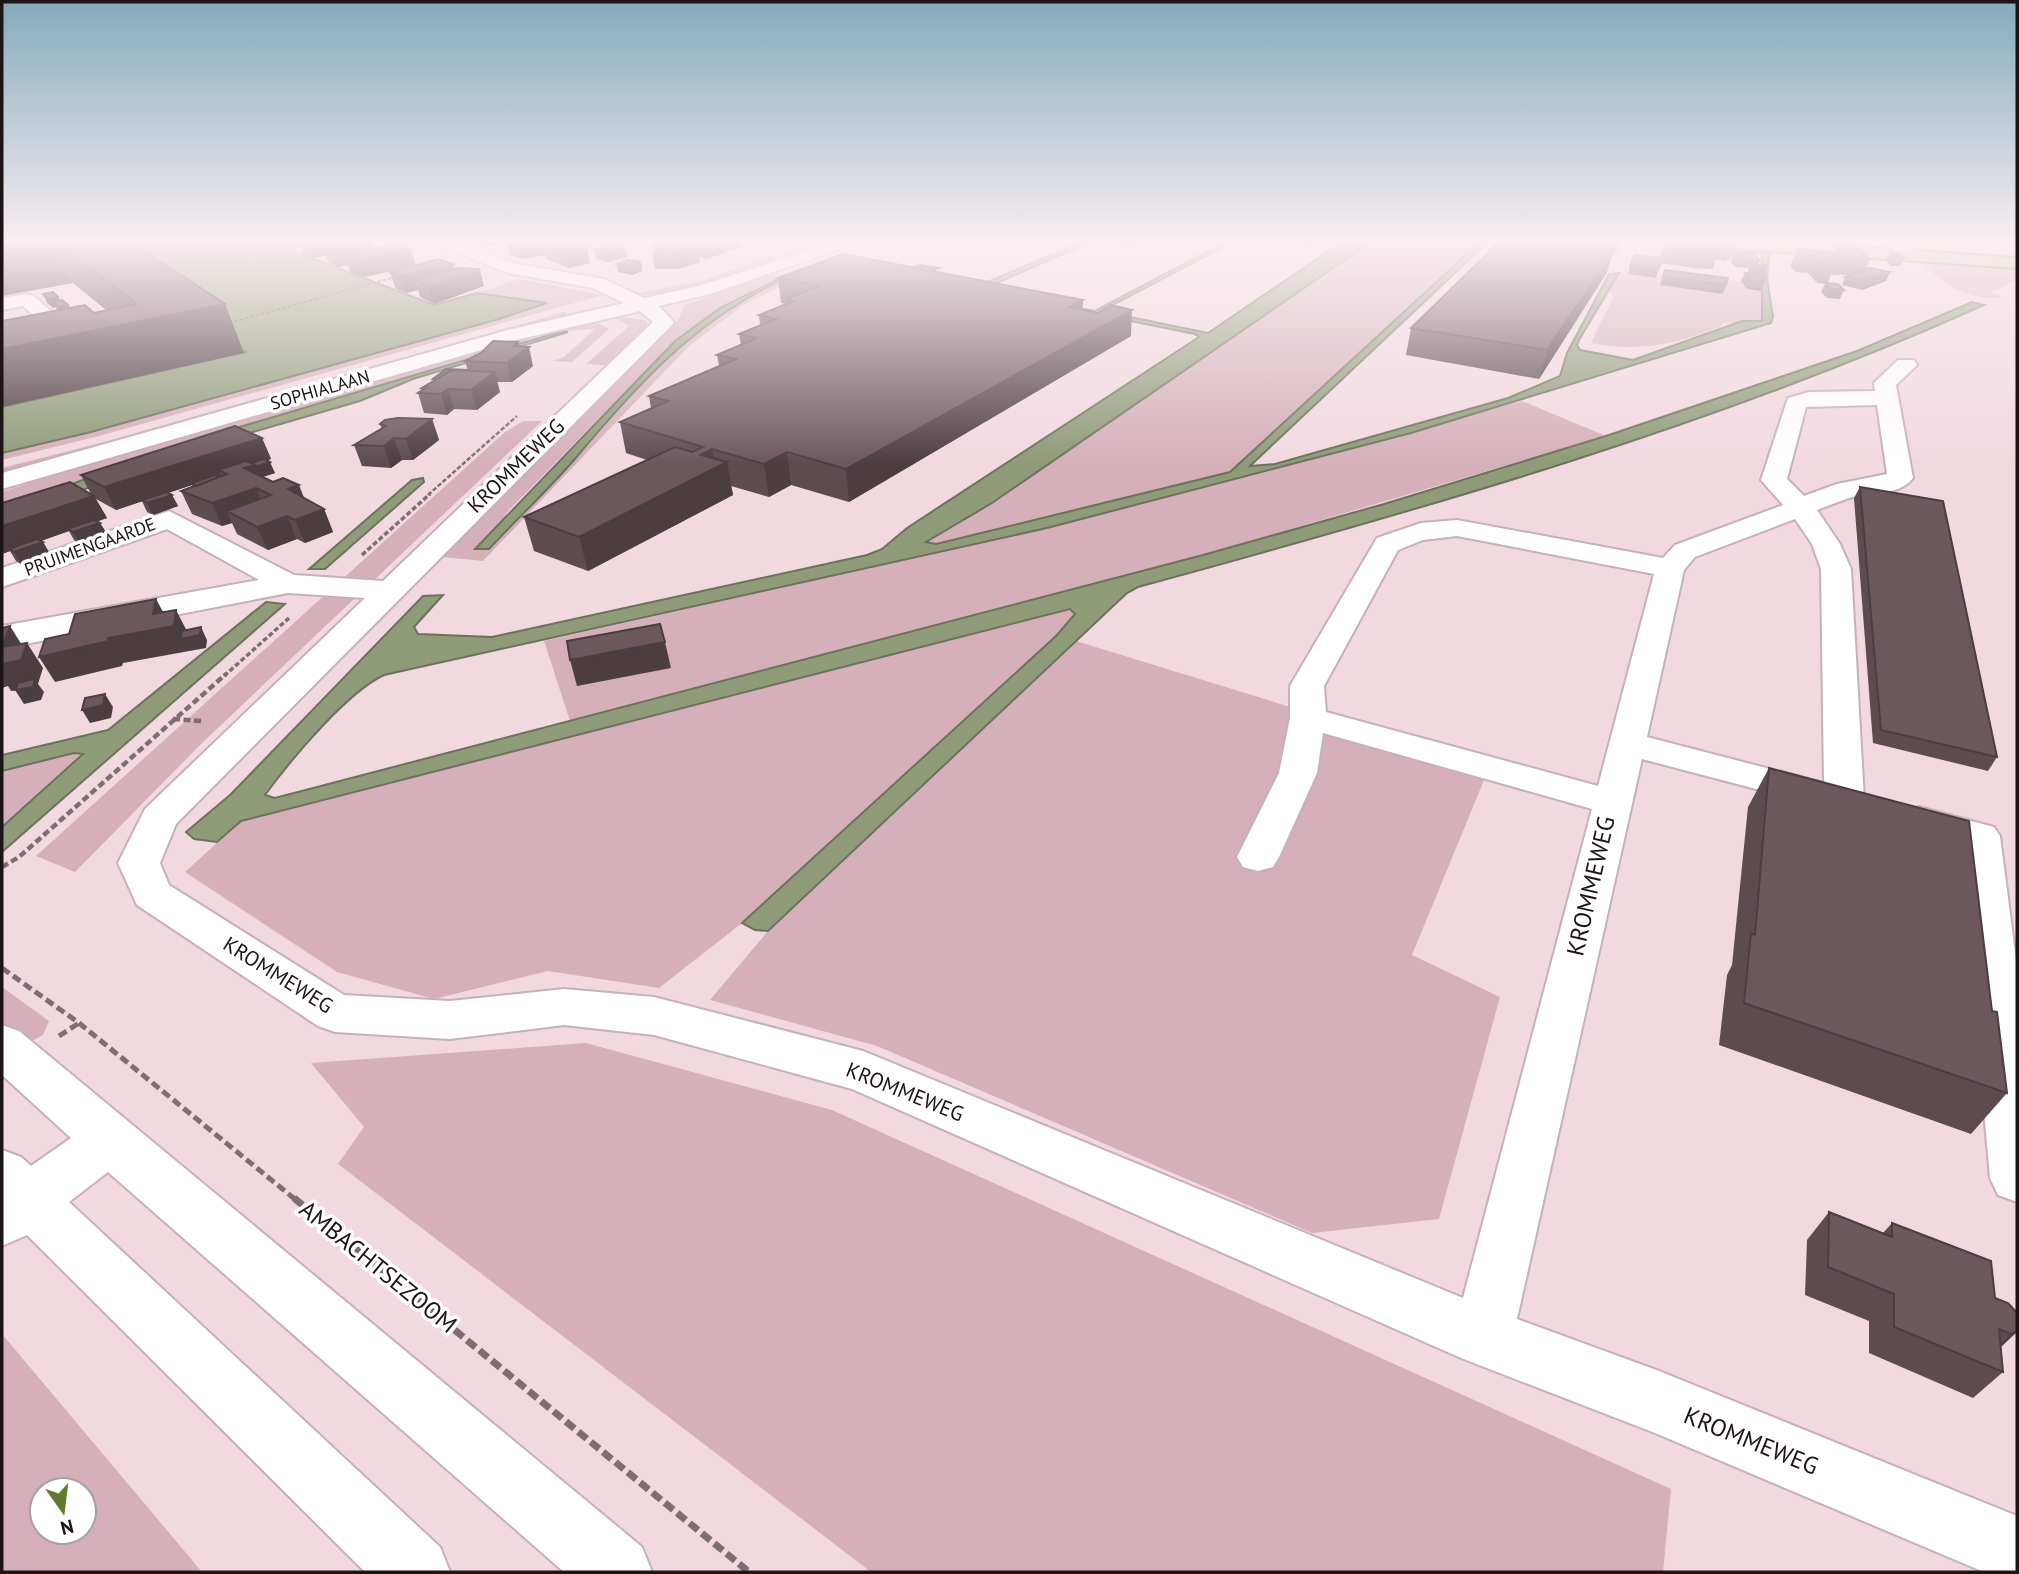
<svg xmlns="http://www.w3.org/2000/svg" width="2019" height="1574" font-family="'PT Sans',sans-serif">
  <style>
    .green { fill: #d5b0ba; fill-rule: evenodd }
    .water { fill: #8f9b79; stroke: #6c725b; stroke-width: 2 }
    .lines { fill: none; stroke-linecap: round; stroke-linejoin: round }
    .minor-casing { stroke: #c7b0b6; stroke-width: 4 }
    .major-casing { stroke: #677c2b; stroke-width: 4 }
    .path-far5 { stroke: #7e6e72; stroke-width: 2; stroke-dasharray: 3.5 2; stroke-linecap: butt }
    .path-far4 { stroke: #7e6e72; stroke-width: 2.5; stroke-dasharray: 4.5 2; stroke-linecap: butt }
    .path-far3 { stroke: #7e6e72; stroke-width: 3.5; stroke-dasharray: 5 2.5; stroke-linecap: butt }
    .path-far2 { stroke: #7e6e72; stroke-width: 4.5; stroke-dasharray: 7 3.5; stroke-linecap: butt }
    .path-far1 { stroke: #7e6e72; stroke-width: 5; stroke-dasharray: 9 4.5; stroke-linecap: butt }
    .path { stroke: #7e6e72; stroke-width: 7; stroke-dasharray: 11 5; stroke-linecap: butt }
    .minor { fill: #fff; fill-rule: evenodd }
    .major { fill: #bcd286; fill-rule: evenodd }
    .wall { fill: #5d4b50 }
    .shaded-wall { fill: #4c3d41 }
    .building { fill: #6c575d; stroke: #4c3d41; stroke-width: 2 }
    .labels { text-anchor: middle; stroke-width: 7; stroke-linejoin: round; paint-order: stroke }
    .far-street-label { font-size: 18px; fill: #1c1416; stroke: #fff }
    .street-label { font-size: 21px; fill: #1c1416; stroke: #fff }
    .near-street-label { font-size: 24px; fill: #1c1416; stroke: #fff }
  </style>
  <rect width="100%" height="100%" fill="#f2d9e0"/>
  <g class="green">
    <path d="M 824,242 L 840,242 C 782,260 694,298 635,294 L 704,280 L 769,256 L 780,258 Z"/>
    <polygon points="1371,242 1480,242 1230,472 936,544 925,541 992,503"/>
    <path d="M 1921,261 L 2017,266 L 2017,279 L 1990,293 L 2004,296 C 1974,305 1939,282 1921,261 Z"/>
    <path d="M 1619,273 L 1757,282 L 1756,290 L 1764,292 L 1762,321 L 1722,323 L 1720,327 C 1672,345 1642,352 1591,343 L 1614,296 L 1609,292 Z"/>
    <path d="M 787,274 L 799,277 L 742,306 L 689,346 L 483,561 L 442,557 L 678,321 L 684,305 L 766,276 ZM 775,279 L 700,328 L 655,369 L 489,549 L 508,511 L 675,341 Z"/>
    <polygon points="520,279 603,295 99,436 2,460 2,453 91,432 499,319 545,303 476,293"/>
    <polygon points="564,312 568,314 121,442 2,473 2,468 117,439"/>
    <polygon points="612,316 645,320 648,325 605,365 586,364 629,326"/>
    <path d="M 585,322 L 600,324 L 609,329 L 572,362 L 552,361 L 564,357 L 595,329 L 562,331 L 162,450 L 2,509 L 2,492 C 194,429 388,371 585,322 Z"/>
    <polygon points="1522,401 1606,436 1203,555 570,721 544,641 1047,528"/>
    <polygon points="523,421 542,421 201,744 75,872 36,856 505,432"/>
    <polygon points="1070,609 1075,614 1056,636 742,923 659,988 548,971 434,999 337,972 185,872 241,821"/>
    <polygon points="1076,641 1489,768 1412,955 1500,997 1439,1219 1312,1233 877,1046 710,1000 768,931"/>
    <polygon points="74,753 84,754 2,827 2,771"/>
    <polygon points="2,987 49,1021 43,1035 27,1044 2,1025"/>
    <polygon points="586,1043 832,1110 1671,1489 1663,1572 871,1572 338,1164 364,1127 311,1063"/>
    <path d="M 2,1334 L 202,1572 L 2,1572 ZM 42,1490 L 84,1490 L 84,1532 L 42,1532 Z"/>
  </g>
  <g class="water">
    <polygon points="108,242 270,242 434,305 476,293 547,303 499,319 91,432 2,453 2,407 246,352 119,262"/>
    <path d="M 1082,242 L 1091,242 L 983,289 L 1095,311 L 1225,242 L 1233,242 L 1101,311 L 1208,333 L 1342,242 L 1371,242 L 992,503 L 926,542 L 936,544 L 1230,472 L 1480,242 L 1488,242 L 1250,466 L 1275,464 L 1508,398 L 1560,376 L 1567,353 L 1609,274 L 1619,273 L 1579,340 L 1577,345 L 1580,350 L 1633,360 L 1742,321 L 1762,321 L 1762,253 L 1658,242 L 1891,260 L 1770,252 L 1767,279 L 1773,316 L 1771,323 L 1411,433 L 1047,528 L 384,675 C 346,693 290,761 265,795 L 275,798 L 1203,555 L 1384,504 L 1606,436 L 1857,351 L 1972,302 L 1984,305 C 1713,427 1424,509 1138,587 L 1127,593 L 768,931 L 755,930 L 742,923 L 1056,636 L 1075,614 L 1070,609 L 241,821 L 217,842 L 194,839 L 186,832 L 230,795 L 423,596 L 443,595 L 414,627 L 418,634 L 492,637 L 867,555 L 882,549 L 907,528 L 1199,337 L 1195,334 L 971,289 Z"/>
    <path d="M 782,277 L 786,278 C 695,320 637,385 574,460 C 547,491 517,519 489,549 L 475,549 L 675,341 L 720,308 Z"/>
    <polygon points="563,331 568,332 413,379 360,401 191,450 25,511 11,507 162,450"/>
    <polygon points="423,478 424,482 325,569 309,569 412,480"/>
    <polygon points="266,602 285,604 2,852 2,827 83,754 74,753 2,771 2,755 108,730"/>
  </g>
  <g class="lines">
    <defs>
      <g id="minor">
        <path d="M 430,242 L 455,242 L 517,264 L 604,279 L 644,298 L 699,286 L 834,242 L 860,242 L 710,294 L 659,306 L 674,322 L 671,326 L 176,824 L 160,863 L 169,885 L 344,995 L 450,1001 L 564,989 L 654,997 L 863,1051 L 1463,1298 L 1592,809 L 1323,733 L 1317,773 L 1279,857 L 1273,867 L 1258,871 L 1243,867 L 1237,857 L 1279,773 L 1290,718 L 1290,686 L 1377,538 L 1421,523 L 1457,520 L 1663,558 L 1675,545 L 1783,505 L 1761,480 L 1788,398 L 1809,392 L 1875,391 L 1874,383 L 1898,360 L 1914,360 L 1917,365 L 1896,385 L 1913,478 C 1900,496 1868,492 1849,498 C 1838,502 1827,506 1817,510 L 1840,544 L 1851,569 L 1864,800 L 1858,809 L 1844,812 L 1830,809 L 1825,801 L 1813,804 L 1642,759 L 1517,1319 L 1659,1371 L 2017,1516 L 2017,1572 L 1984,1572 L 1655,1433 L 1461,1358 L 852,1089 L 654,1035 L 564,1025 L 450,1039 L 335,1032 L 318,1026 L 137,905 L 118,863 L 145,809 L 365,598 L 288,593 L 5,648 L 2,647 L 2,626 L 259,580 L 167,529 L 2,587 L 2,568 L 169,511 L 294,575 L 383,581 L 653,322 L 640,311 L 516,340 L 2,489 L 2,473 L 504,331 L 624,303 L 593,288 L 508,273 ZM 1877,405 L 1887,474 L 1837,484 L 1804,496 L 1787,479 L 1806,407 ZM 1795,519 L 1812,544 L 1821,569 L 1824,783 L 1647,737 L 1684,570 L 1695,557 ZM 1457,536 L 1654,574 L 1598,786 L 1326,712 L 1324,686 L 1398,550 L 1423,540 Z"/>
        <polygon points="1886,242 1904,242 1916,255 1914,259 1902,259"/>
        <polygon points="27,294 34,296 89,345 92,349 89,353 75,353 23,306 2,310 2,298"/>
        <polygon points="1919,807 1994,827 2000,836 2017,968 2017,1202 1998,1195 1990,1178 1960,844 1905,829 1899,820 1905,811"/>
        <polygon points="2,1025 19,1031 642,1547 652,1572 564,1572 108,1172 69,1202 440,1547 450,1572 365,1572 27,1235 2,1246 2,1150 21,1157 31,1166 71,1138 2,1075"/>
      </g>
      <polygon id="major" points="1709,242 1794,242 2017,258 2017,268 1717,247"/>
    </defs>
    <use href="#minor" class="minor-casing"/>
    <use href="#major" class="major-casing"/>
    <polyline class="path-far5" points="229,323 395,277"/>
    <polyline class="path-far4" points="428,495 517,416"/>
    <g class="path-far3">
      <polyline points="362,555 430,494"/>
      <polyline points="224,676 289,618"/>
    </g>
    <g class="path-far2">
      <polyline points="173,719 202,721"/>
      <polyline points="2,867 19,857 226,674"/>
    </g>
    <g class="path-far1">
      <polyline points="2,968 79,1023 296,1200"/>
      <polyline points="59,1036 79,1023"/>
    </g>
    <polyline class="path" points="294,1198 749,1572"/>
    <use href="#minor" class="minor"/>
    <use href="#major" class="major"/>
  </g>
  <g class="wall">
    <polygon points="2,242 131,242 244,353 57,311 56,307 53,308 47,303 43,294 58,297 60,300 70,308 94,313 106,310 73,283"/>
    <polygon points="282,242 370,242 373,249 416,265 455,269 484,286 434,304 420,297 418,290 406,293 396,289 390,272 414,266 364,277 350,272 348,265 338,267 329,263 326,255 314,258 303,254 301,247 291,249 283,246"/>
    <polygon points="473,242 506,242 485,247"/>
    <polygon points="507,242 630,242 631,245 620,247 625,249 627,257 608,262 596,259 595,250 609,247 592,243 593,247 587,248 590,263 569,268 547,259 546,255 523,259 510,255"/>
    <polygon points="681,242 743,242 743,246 732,250 726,249 727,252 706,259 699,257 700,262 678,269 655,269 652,253 654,252 653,245 682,244"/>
    <polygon points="1104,242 1141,242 1131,247"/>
    <polygon points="1277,242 1316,242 1309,247"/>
    <polygon points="1499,242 1620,242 1617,252 1613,251 1606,274 1539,379 1406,355 1411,328"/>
    <polygon points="1664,242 1684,243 1737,243 1731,259 1727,259 1726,261 1716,260 1713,269 1694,268 1661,263 1656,278 1628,274 1630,266 1659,258"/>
    <polygon points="1836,247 1870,259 1866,269 1890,272 1886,281 1862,290 1842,285 1845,277 1850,275 1831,275 1828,283 1844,290 1840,299 1827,298 1821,292 1825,284 1817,283 1808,273 1796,272 1790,266 1797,249 1833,253"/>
    <polygon points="1737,251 1760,261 1758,264 1765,269 1764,274 1764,282 1761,291 1747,289 1741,281 1745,273 1749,273 1748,272 1749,268 1735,267 1731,262 1734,253 1736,254"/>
    <polygon points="1890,252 1904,258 1900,266 1891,266 1886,261"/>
    <polygon points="641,262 642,271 632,275 618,272 617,264"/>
    <polygon points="1665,270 1726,285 1723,294 1660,285"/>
    <polygon points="939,273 1082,309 1131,336 849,502 791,485 769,497 731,486 733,495 588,571 534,551 524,517 647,460 626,453 620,422 651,408 649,396 719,366 717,355 741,345 739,334 760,325 759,315 786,304 781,303 778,278"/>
    <polygon points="518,342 519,346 533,366 512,382 497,382 500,392 477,410 454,409 447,415 424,413 418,393 423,389 422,388 433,381 433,379 468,371 465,361"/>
    <polygon points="432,419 439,440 413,460 402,460 391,468 362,466 354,445 382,429 380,424"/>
    <polygon points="262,438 271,459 267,460 275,473 262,477 324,509 333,532 305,543 297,539 268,550 237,534 232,523 222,526 192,514 181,491 193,487 192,485 168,493 172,495 178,506 153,515 147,512 142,501 116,510 96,499 107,518 98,521 100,523 107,534 79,544 74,540 69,531 41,541 43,542 50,554 21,564 16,561 10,551 2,554 2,503 91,494 81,475"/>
    <polygon points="1860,487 1997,757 1988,771 1873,743 1854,498"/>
    <polygon points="1769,768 1992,1011 2007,1093 1971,1134 1719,1045 1727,975 1732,965 1748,807"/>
    <polygon points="1829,1212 1883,1233 1892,1223 1995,1298 2017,1332 2001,1347 2003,1372 1973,1398 1869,1353 1869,1321 1805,1295 1807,1240"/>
  </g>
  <g class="shaded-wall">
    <polygon points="2,242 53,242 73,283 2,296"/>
    <polygon points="289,242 299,242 301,247 291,249"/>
    <polygon points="309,242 371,243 376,257 411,249 416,265 364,277 358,260 344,255 348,265 338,267 333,251 323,247 326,255 314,258"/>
    <polygon points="484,242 506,242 485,247"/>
    <polygon points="519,242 551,242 544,243 546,255 523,259"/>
    <polygon points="583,242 592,242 593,247 587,248 590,263 569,268 566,252 577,244"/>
    <polygon points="615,242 630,242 631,245 616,248"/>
    <polygon points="706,242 725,242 727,252 706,259 703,243"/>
    <polygon points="731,242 743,242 743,246 732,250"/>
    <polygon points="1131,242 1141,242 1131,247"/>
    <polygon points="1310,242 1316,242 1309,247"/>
    <polygon points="697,245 700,262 678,269 676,253"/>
    <polygon points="625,249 627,257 608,262 606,254"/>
    <polygon points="1614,250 1606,274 1539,379 1547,350"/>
    <polygon points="641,262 642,271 632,275 630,266"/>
    <polygon points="453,264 457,277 480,269 484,286 434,304 429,287 414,279 418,290 406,293 401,276"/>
    <polygon points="1890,272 1886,281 1862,290 1865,281"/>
    <polygon points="58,297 63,306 68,305 72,314 63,316 58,307 53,302 56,307 53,308 49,299"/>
    <polygon points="1083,300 1082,327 1070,307"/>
    <polygon points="225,304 244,353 2,407 2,349"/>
    <polygon points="1132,310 1131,336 849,502 846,469"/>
    <polygon points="518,342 521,353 529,347 533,366 512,382 507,363 513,346"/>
    <polygon points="495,372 500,392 477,410 471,390"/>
    <polygon points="448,389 454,409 447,415 441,394"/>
    <polygon points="432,419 439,440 413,460 406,439"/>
    <polygon points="262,438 271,459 244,468 218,470 221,476 193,484 192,483 192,485 116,510 104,487"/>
    <polygon points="394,438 402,460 391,468 384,446"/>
    <polygon points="712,449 716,468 727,462 733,495 588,571 579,537 701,455"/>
    <polygon points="787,452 791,485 769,497 764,464"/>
    <polygon points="270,462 275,473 260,478 256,488 265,511 227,511 232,523 222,526 212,503 244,468 255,465"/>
    <polygon points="299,485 308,508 288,489"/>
    <polygon points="172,495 178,506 153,515 147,503"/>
    <polygon points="94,496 107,518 71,531 67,529 69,531 12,551 9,549 10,551 2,554 2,526"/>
    <polygon points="324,509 333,532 305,543 295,520"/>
    <polygon points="287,516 297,539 268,550 257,527"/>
    <polygon points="100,523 107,534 79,544 73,532"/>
    <polygon points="43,542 50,554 21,564 14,552"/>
    <polygon points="156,599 169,623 176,610 189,635 201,627 207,640 206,648 123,663 122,666 55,682 39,657 108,638 153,614"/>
    <polygon points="10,626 25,650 27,643 43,668 38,684 44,692 41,700 24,704 15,690 33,687 11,691 8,686 2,688 2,647"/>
    <polygon points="665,642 671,668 577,686 570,660"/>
    <polygon points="105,694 113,707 111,718 90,723 82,710"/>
    <polygon points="2017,1331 1990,1357 1982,1361 2011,1334"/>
  </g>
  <g class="building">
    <polygon points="2,242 38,242 2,248"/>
    <polygon points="55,242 131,242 225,304 2,349 2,321 85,305 94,313 137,304"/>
    <polygon points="346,242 370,242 371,243 333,251 323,247"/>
    <polygon points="548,242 584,242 577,244 587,247 566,252 544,243"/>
    <polygon points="661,242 666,242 697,245 676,253 652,253 666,247 653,245"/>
    <polygon points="1499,242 1558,242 1614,250 1547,350 1411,328"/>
    <polygon points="1664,242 1713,245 1719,253 1667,247"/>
    <polygon points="1712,242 1729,242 1731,245"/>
    <polygon points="397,244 411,249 358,260 344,255"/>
    <polygon points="614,246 625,249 606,254 595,250"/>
    <polygon points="1836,247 1859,249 1870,259 1845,258"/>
    <polygon points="1797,249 1820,251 1840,254 1845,259 1826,257 1835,267 1824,266 1815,257 1802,256"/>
    <polygon points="1737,251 1753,252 1760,261 1738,259 1734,253 1740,254"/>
    <polygon points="1890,252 1899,253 1904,258 1895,257"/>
    <polygon points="843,254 1083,300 1070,307 1098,313 1111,305 1132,310 846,469 787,452 764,464 712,449 701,455 727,462 579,537 524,517 675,447 692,452 703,447 620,422 668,401 649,396 736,359 717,355 757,338 739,334 776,319 759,315 794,301 786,299 820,286 778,278"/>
    <polygon points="1635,255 1663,258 1658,270 1630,266"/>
    <polygon points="438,259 453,264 401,276 390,272"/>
    <polygon points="627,260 641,262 630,266 617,264"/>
    <polygon points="1751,264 1766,265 1765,269 1755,269"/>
    <polygon points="920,265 939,268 932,271 913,268"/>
    <polygon points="459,268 480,269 429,287 414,279"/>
    <polygon points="1869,268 1890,272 1865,281 1845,277"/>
    <polygon points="1665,270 1728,278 1726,285 1663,277"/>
    <polygon points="1745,273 1765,274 1764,282 1750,281"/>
    <polygon points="1825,283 1838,284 1844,290 1830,289"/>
    <polygon points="53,292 58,297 49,299 43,294"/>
    <polygon points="62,300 68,305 58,307 53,302"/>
    <polygon points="493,341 518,342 513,346 529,347 507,363 465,361 481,353"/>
    <polygon points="446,369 468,370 452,370 437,379 433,379"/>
    <polygon points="452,370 495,372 471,390 448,389 441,394 418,393 425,388 422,388"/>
    <polygon points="398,418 432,419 406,439 394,438 384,446 354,445 386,426 380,424 385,420"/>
    <polygon points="235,426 262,438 104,487 81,475"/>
    <polygon points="264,459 270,462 256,467 255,465 251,463"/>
    <polygon points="246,461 255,465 244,468 273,482 283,478 299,485 288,489 324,509 295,520 287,516 257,527 227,511 271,495 256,488 212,503 181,491 227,474 218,470"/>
    <polygon points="215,475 219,477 196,486 192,483"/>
    <polygon points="70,482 94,496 2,526 2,503"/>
    <polygon points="1860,487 1943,501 1997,757 1881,730"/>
    <polygon points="167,492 172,495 147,503 142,500"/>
    <polygon points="94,520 100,523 73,532 67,529"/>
    <polygon points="37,539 43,542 14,552 9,549"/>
    <polygon points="156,599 153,614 176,610 174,626 108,638 108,641 39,657 45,639 69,634 75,614"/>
    <polygon points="660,624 665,642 570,660 567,641"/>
    <polygon points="10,626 2,647 27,643 21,660 2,664 2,628"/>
    <polygon points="201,627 200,635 181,639 182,631"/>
    <polygon points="35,679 33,687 15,690 18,683"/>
    <polygon points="105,694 103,705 82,710 85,698"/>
    <polygon points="1769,768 1969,821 1992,1011 1997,1012 2007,1093 1744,1003 1751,933 1755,935"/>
    <polygon points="1829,1212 1892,1237 1892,1223 1991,1261 1995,1298 2008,1303 2017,1313 2017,1331 2011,1334 1999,1329 2003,1372 1894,1327 1894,1294 1828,1267"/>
  </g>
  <linearGradient id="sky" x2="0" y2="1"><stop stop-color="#84aabc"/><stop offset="0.52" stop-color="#f9eef1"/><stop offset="1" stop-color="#f9eef1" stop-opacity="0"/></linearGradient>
  <rect width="2019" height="463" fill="url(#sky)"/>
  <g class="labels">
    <g class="far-street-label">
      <text transform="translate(320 390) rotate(-16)" y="6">SOPHIALAAN</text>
      <text transform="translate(90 547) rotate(-20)" y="6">PRUIMENGAARDE</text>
    </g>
    <g class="street-label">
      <text transform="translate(516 466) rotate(-44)" y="7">KROMMEWEG</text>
      <text transform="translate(278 975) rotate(32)" y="7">KROMMEWEG</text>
      <text transform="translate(905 1092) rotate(22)" y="7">KROMMEWEG</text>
    </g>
    <g class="near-street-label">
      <text transform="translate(1591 886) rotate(-77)" y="8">KROMMEWEG</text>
      <text transform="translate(378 1267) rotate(39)" y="8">AMBACHTSEZOOM</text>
      <text transform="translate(1751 1441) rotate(22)" y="8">KROMMEWEG</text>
    </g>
  </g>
  <rect width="2019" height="1574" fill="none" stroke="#1c1416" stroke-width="7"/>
  <g transform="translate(63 1511) rotate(166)"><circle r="33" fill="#ffffff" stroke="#a4a1a2" stroke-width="2"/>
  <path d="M0-5L12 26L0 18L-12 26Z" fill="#627a2c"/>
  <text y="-10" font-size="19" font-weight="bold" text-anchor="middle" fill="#1c1416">N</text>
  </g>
</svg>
